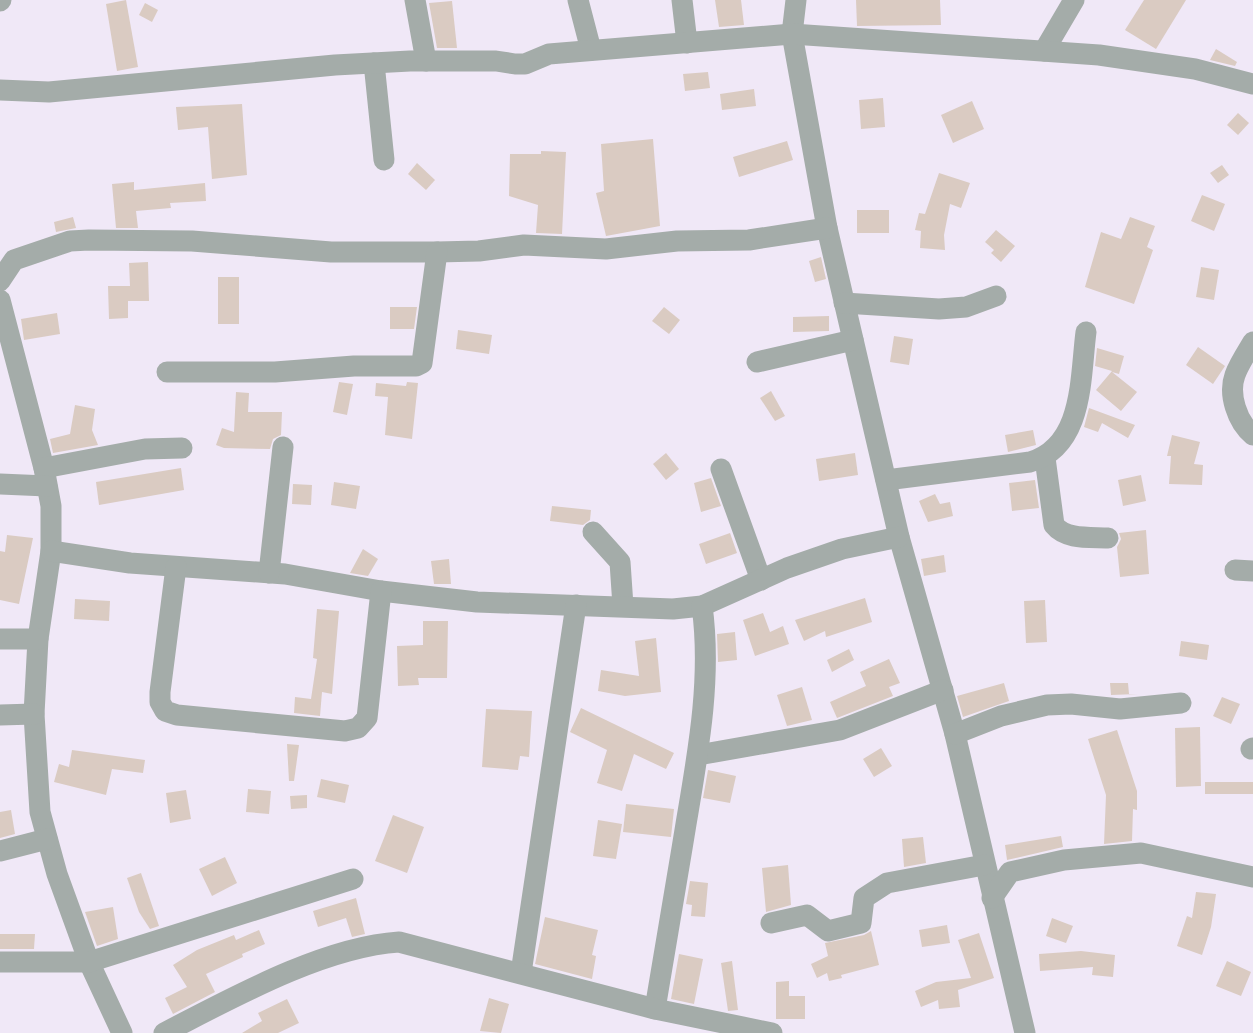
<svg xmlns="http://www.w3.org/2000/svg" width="1253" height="1033" font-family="Montserrat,sans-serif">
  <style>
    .building { fill: #dacbc2 }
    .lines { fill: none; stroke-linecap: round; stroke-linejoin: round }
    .minor { stroke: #a4aca9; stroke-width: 21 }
  </style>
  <rect width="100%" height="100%" fill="#f0e8f7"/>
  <g class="building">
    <polygon points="126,0 138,67 117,71 106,4"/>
    <polygon points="715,0 741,0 744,25 719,27"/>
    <polygon points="856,0 940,0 941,25 857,26"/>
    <polygon points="1144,0 1186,0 1156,49 1125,30"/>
    <polygon points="452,1 457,48 437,48 429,3"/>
    <polygon points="145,3 158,10 152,22 139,15"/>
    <polygon points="1216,49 1237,62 1235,66 1210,60"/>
    <polygon points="708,72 710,88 685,91 683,74"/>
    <polygon points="754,89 756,106 722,110 720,94"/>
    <polygon points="883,98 885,127 861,129 859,100"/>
    <polygon points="972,101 984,129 953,143 941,115"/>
    <polygon points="242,104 247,175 212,179 208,127 178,130 176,107"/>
    <polygon points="1238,113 1249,123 1238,135 1227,125"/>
    <polygon points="653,139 660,226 606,236 596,193 604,191 601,144"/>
    <polygon points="787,141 793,160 739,177 733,157"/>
    <polygon points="541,151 566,152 562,234 536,233 538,205 509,196 510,154 541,154"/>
    <polygon points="417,163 435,180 426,190 408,174"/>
    <polygon points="1222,165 1229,175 1218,183 1210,173"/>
    <polygon points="939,173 970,183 961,208 950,204 944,235 945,250 920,248 921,231 915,230 919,213 925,214"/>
    <polygon points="134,182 134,190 205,183 206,201 170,203 171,208 136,211 138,228 116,228 112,184"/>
    <polygon points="1202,195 1225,204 1214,231 1191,221"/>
    <rect x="857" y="210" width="32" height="23"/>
    <polygon points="73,217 76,228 56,232 54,222"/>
    <polygon points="1130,217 1155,226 1147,247 1153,250 1134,304 1085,287 1101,232 1121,239"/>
    <polygon points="996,230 1015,246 1001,262 991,253 994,250 985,242"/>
    <polygon points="821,257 826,279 815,282 809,261"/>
    <polygon points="148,262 149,301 128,301 128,318 109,319 108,286 130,286 129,263"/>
    <polygon points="1201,267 1219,270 1214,300 1196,297"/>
    <rect x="218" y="277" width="21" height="47"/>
    <polygon points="390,307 417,307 414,329 390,329"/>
    <polygon points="664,307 680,320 669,334 652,321"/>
    <polygon points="57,313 60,334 24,340 21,319"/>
    <polygon points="829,316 829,331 793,332 793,317"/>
    <polygon points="458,330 492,335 489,354 456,349"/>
    <polygon points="894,336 913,339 909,365 890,362"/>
    <polygon points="1198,347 1225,366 1213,384 1186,365"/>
    <polygon points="1097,348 1124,356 1119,374 1112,372 1137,392 1121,411 1096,390 1112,371 1095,366"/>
    <polygon points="339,382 353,384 347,415 333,412"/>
    <polygon points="407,382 418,383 412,439 385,435 388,397 375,396 376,383 406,386"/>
    <polygon points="771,391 785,416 775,421 760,398"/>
    <polygon points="236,392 249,393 248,412 282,412 281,435 273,439 270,449 224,448 216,445 222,428 234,432"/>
    <polygon points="75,405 95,409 92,430 98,445 53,453 50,439 70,434"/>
    <polygon points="1089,408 1135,425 1128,438 1102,423 1098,432 1084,427"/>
    <polygon points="1033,430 1036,445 1008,452 1005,435"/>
    <polygon points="1172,435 1200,442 1194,464 1203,465 1202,485 1169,484 1171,456 1167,456"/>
    <polygon points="666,453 679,469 666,480 653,464"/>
    <polygon points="855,453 858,475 819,481 816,459"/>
    <polygon points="181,468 184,490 99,505 96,482"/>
    <polygon points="1141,475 1146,501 1123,506 1118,480"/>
    <polygon points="711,478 721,506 701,512 694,483"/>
    <polygon points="1035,480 1039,508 1012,511 1009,483"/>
    <polygon points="334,482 360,486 356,509 331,505"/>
    <polygon points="293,484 312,485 311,505 292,504"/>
    <polygon points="935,494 940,504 950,502 953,516 928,522 919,501"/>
    <polygon points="552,506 591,510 590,520 583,525 550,521"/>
    <polygon points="1146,530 1149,574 1120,577 1117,547 1121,539 1119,533"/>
    <polygon points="730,533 737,553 706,564 699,544"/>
    <polygon points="7,535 33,538 19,604 0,600 0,551 5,552"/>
    <polygon points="363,549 378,559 368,576 350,573"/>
    <polygon points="944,555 946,572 924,576 921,559"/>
    <polygon points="449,559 451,584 434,584 431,561"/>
    <polygon points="865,598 872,622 826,637 825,631 804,641 795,620"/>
    <polygon points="75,599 110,601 109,621 74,619"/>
    <polygon points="1045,600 1047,642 1026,643 1024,601"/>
    <polygon points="317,609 339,611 332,694 322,692 320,716 294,713 295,697 311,699 317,659 313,658"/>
    <polygon points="763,613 770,632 783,626 789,644 755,656 743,620"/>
    <polygon points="423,621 448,621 447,678 418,678 419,685 398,686 397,646 423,645"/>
    <polygon points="735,632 737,660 718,662 717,634"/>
    <polygon points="656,638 661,692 625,696 598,691 601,670 639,676 635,641"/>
    <polygon points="1181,641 1209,645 1207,660 1179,656"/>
    <polygon points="849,649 854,660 832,672 827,660"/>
    <polygon points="889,659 900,683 889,687 893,696 837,718 830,702 866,686 860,672"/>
    <polygon points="1004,683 1009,701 963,717 957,696"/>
    <polygon points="1110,683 1128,683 1129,694 1138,694 1111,695"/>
    <polygon points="802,687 812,720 787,726 777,695"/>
    <polygon points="1222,697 1240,704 1231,724 1213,716"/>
    <polygon points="581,708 674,753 666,769 634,754 622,791 597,783 607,750 570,732"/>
    <polygon points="486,709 532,711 529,757 520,756 518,770 482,767"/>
    <polygon points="1200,727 1201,786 1176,787 1175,728"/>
    <polygon points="1117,730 1137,791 1137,810 1133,809 1132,841 1104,844 1106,795 1088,739"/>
    <polygon points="287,744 299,745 294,781 289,781"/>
    <polygon points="881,748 892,766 874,777 863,759"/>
    <polygon points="72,750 145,760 143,773 112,769 106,795 54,782 59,764 69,767"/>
    <polygon points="708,770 736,776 730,803 703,798"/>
    <polygon points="321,779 349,785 345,803 317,797"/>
    <rect x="1205" y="782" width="48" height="12"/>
    <polygon points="248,789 271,791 269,814 246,812"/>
    <polygon points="186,790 191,819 170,823 166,793"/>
    <polygon points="307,795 307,808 291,809 290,796"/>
    <polygon points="626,804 674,809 671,837 623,832"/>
    <polygon points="11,810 15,834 0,838 0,812"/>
    <polygon points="393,815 424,827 407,873 375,861"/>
    <polygon points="598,820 622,824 616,859 593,856"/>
    <polygon points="1061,836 1063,847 1007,860 1005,845"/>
    <polygon points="923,837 926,863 904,867 902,839"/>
    <polygon points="225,857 237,883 212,896 199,869"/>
    <polygon points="788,865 791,905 766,912 762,868"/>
    <polygon points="141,873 159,926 150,929 139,912 127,878"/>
    <polygon points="690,881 708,883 705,917 691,916 692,905 686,904"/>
    <polygon points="1196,892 1216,894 1211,927 1202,955 1177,946 1187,916 1192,918"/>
    <polygon points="356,898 365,934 352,937 346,918 318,927 313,911"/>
    <polygon points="113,907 118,939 97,946 85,912"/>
    <polygon points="545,917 598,930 592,955 596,956 592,979 535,964"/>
    <polygon points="1052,918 1073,926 1066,943 1046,936"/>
    <polygon points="947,925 950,943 922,947 919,930"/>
    <polygon points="259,930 265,944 242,954 243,957 206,974 215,992 173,1014 165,998 187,987 173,965 197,950 234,935 236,940"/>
    <polygon points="871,931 879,965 841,975 842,978 829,981 827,973 817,978 811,964 828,956 825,943 864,935"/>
    <polygon points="979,933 994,978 958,990 960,1007 939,1009 938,1000 921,1007 915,991 936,982 971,978 958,940"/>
    <polygon points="0,934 35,934 34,949 0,949"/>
    <polygon points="1081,951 1115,955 1113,977 1092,975 1093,967 1040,971 1039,954"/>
    <polygon points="679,954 703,959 694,1004 671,999"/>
    <polygon points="732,961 738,1010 728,1011 721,963"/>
    <polygon points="1227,961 1251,972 1241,996 1216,986"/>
    <polygon points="789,981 789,996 805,996 805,1019 776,1019 776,982"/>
    <polygon points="489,998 509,1004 501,1033 480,1031"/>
    <polygon points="287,999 299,1023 278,1033 242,1033 262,1021 258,1013"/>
  </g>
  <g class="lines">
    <g class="minor">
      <polyline points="415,0 426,61"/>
      <polyline points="578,0 591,50"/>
      <polyline points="682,0 687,43"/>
      <polyline points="796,0 792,34 827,228 899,537 955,734 1025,1033"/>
      <polyline points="0,1 1,0"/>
      <polyline points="1044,51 1074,0"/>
      <polyline points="374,63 384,160"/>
      <polyline points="0,90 49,92 335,65 410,61 496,61 515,64 525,64 549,54 792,34 1099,55 1195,69 1253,84"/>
      <polyline points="0,281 14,260 70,241 89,240 192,241 331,252 437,252 479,251 524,245 606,249 677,241 749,240 827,228"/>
      <polyline points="0,300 44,468 51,506 51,551 38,639 34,714 40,812 57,874 89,962 122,1033"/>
      <polyline points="844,303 939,309 966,307 996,296"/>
      <path d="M 1253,342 C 1247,352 1239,364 1235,375 C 1228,394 1237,422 1253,435"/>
      <polyline points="757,362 853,340"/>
      <polyline points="167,372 275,372 354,366 416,366 422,363 437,252"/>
      <path d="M 1045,458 L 1054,525 C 1066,540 1090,537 1108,538"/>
      <polyline points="44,468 145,449 182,448"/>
      <polyline points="721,469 761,580"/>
      <path d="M 886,480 L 1030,462 C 1084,446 1080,378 1086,332"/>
      <polyline points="0,484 47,486"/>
      <polyline points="593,532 620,562 623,606"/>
      <polyline points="51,551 130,563 285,574 381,591 477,602 673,609 702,606 787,568 842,549 899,537"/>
      <polyline points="176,567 160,692 160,702 165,711 177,715 345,731 358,728 367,718 381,591"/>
      <polyline points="1235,570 1253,571"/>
      <polyline points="269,573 283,447"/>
      <polyline points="0,639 38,639"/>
      <polyline points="0,715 34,714"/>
      <polyline points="955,734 1001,716 1047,705 1071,704 1120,709 1181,703"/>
      <polyline points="1251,749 1253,748"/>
      <polyline points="698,755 840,730 943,690"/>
      <polyline points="0,851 47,839"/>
      <polyline points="992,898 1010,872 1064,860 1141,853 1253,877"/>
      <polyline points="771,923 807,915 828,931 861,923 864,898 887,883 984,865"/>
      <polyline points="0,962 89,962 353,879"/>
      <polyline points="521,973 576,605"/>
      <path d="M 655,1009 C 665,948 676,886 686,824 C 698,753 712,678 702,606"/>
      <path d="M 164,1033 C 232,998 323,947 399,942 L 655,1009 L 772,1033"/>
    </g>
  </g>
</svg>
